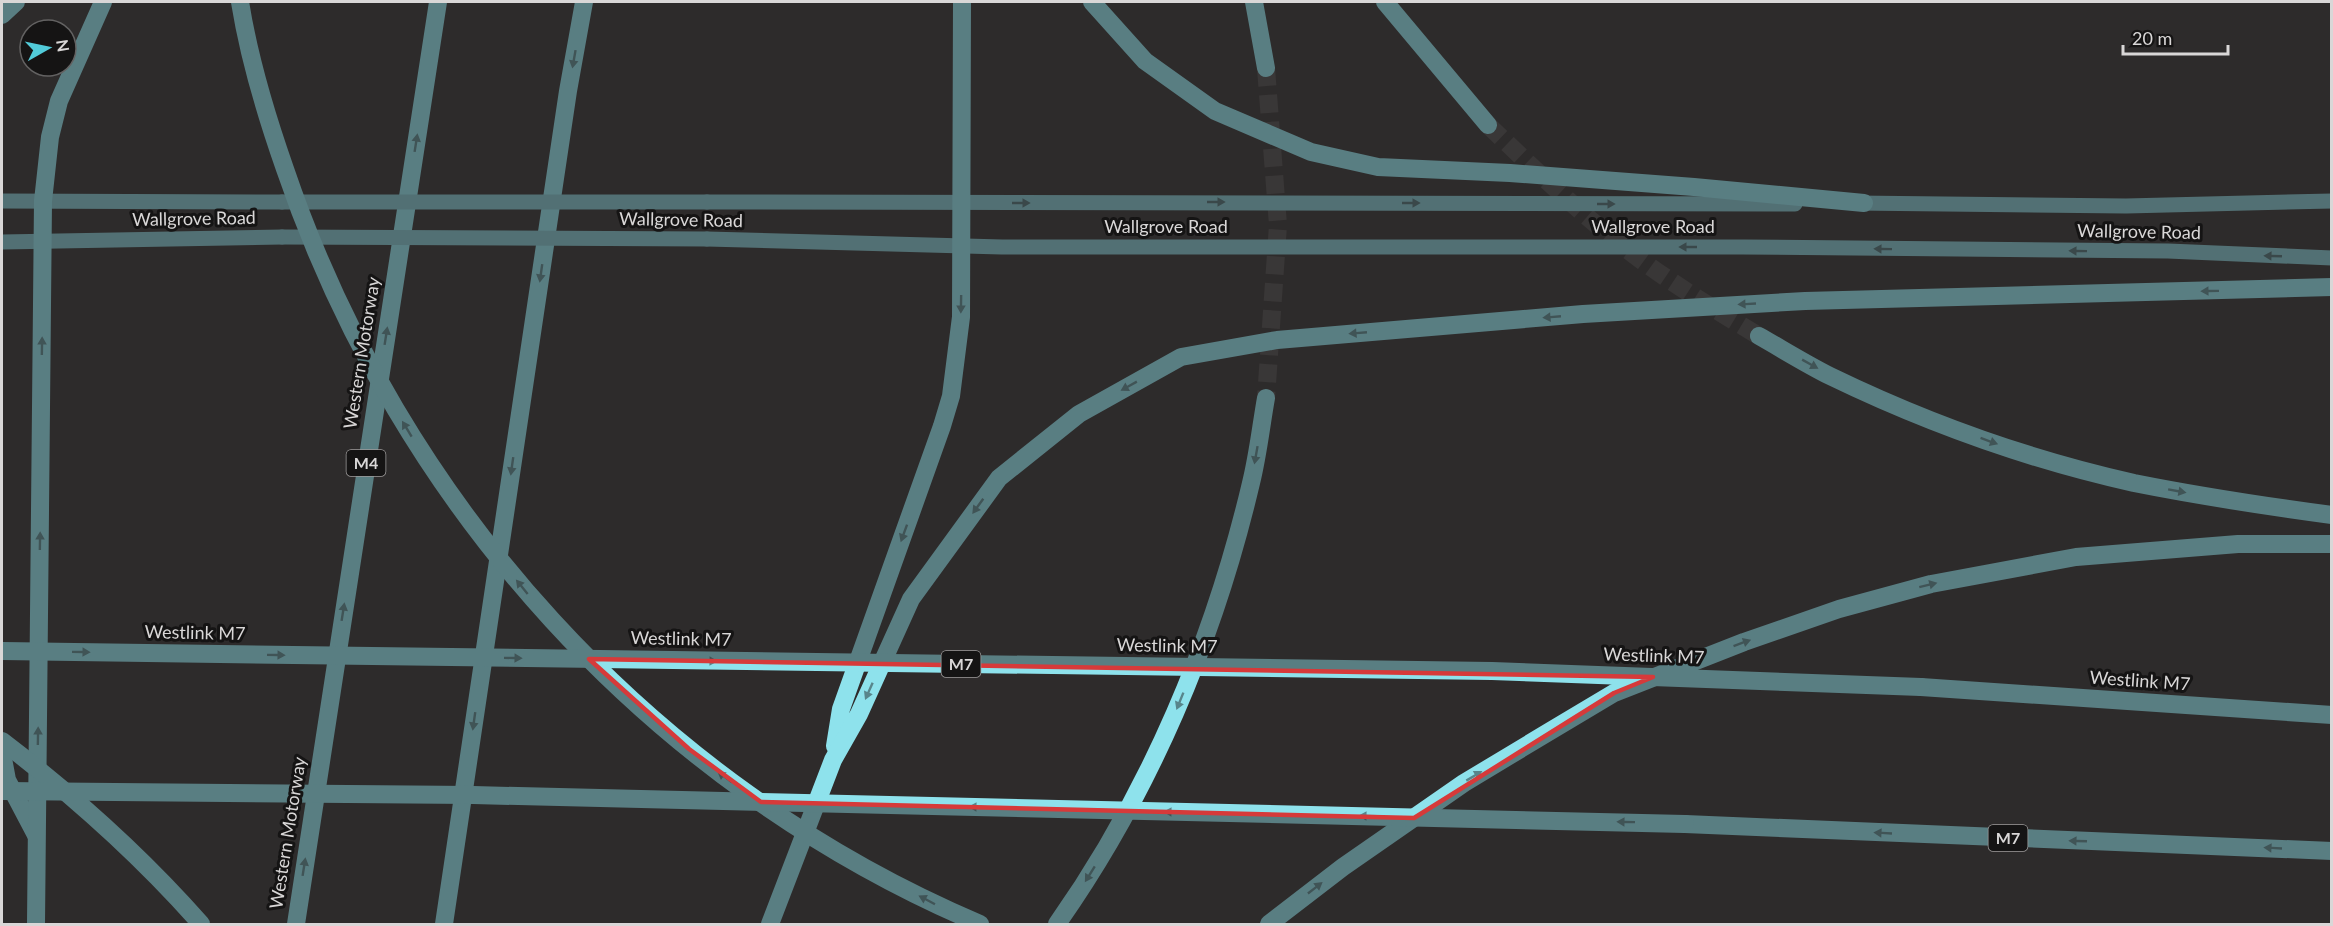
<svg xmlns="http://www.w3.org/2000/svg" width="2333" height="926" font-family="Lato,sans-serif">
  <style>
    .lines { fill: none; stroke-linecap: round; stroke-linejoin: round }
    .highway-tunnel { stroke: #484545; stroke-width: 18; stroke-dasharray: 18 9; stroke-linecap: butt }
    .major { stroke: #7fc4cc; stroke-width: 15 }
    .highway { stroke: #8ee2ec; stroke-width: 18 }
    .major-bridge { stroke: #7fc4cc; stroke-width: 15 }
    .highway-bridge { stroke: #8ee2ec; stroke-width: 18 }
    .oneway { fill: #58858b }
    .oneway2 { fill: #4a6c70 }
    .marked { fill: none; stroke: #d63a3a; stroke-width: 4.5; stroke-linejoin: round }
    .labels { text-anchor: middle; stroke-width: 6; stroke-linejoin: round; paint-order: stroke }
    .shield { fill: #151414; stroke: #9e9c9c; stroke-width: 1.5 }
    .shield-label { font-size: 16px; font-weight: bold; fill: #d9d7d7 }
    .street-label { font-size: 18px; fill: #d9d7d7; stroke: #151414 }
  </style>
  <rect width="100%" height="100%" fill="#2e2b2b"/>
  <g class="lines">
    <g class="highway-tunnel">
      <polyline points="1266,68 1278,225 1266,398"/>
      <path d="M 1488,125 C 1529,164 1570,204 1614,239 C 1659,276 1709,306 1759,336"/>
    </g>
    <g class="major">
      <polyline points="2,201 282,202"/>
      <polyline points="707,202 1795,204"/>
      <polyline points="1855,203 2126,206 2332,201"/>
      <polyline points="707,239 1002,247 1743,247 2168,251 2332,258"/>
      <polyline points="2,242 282,237"/>
    </g>
    <g class="highway">
      <polyline points="1092,2 1145,61 1215,111 1311,152 1378,167 1510,173 1694,187 1864,203"/>
      <polyline points="1254,2 1266,68"/>
      <polyline points="1385,2 1488,125"/>
      <polyline points="2,15 16,2"/>
      <path d="M 1759,336 C 1782,349 1806,364 1830,376 C 1925,422 2031,460 2134,483 C 2199,496 2265,506 2332,515"/>
      <polyline points="1921,687 2332,715"/>
      <polyline points="835,746 841,709 942,426 951,396 961,317 962,2"/>
      <polyline points="2,753 7,780 36,835"/>
      <polyline points="1685,824 2332,851"/>
      <polyline points="36,924 43,201 50,137 59,101 103,2"/>
      <polyline points="296,924 438,2"/>
      <polyline points="444,924 568,91 584,2"/>
      <polyline points="770,924 833,760 859,714 911,599 999,478 1079,414 1181,357 1277,340 1583,314 1805,301 2332,287"/>
      <path d="M 1057,924 C 1150,792 1214,640 1251,483 C 1258,455 1261,426 1266,398"/>
      <polyline points="1269,924 1343,867 1464,783 1552,730 1614,693 1744,642 1839,609 1931,584 2076,557 2238,544 2332,544"/>
    </g>
    <g class="major-bridge">
      <polyline points="282,202 707,202"/>
      <polyline points="282,237 707,239"/>
    </g>
    <g class="highway-bridge">
      <path d="M 240,2 C 249,58 266,115 285,169 C 399,505 652,785 980,924"/>
      <polyline points="2,651 1492,671 1921,687"/>
      <path d="M 2,741 C 74,796 141,856 201,924"/>
      <polyline points="2,791 473,795 1685,824"/>
    </g>
  </g>
  <defs><path id="oneway-solid" d="M-6-.8H1V-3.2L6.5 0L1 3.2V.8H-6Z" transform="scale(1.5)"/></defs>
  <g class="oneway">
    <use href="#oneway-solid" transform="translate(574 59) rotate(100)"/>
    <use href="#oneway-solid" transform="translate(416 143) rotate(-81)"/>
    <use href="#oneway-solid" transform="translate(541 273) rotate(98)"/>
    <use href="#oneway-solid" transform="translate(2210 291) rotate(179)"/>
    <use href="#oneway-solid" transform="translate(961 304) rotate(91)"/>
    <use href="#oneway-solid" transform="translate(1747 304) rotate(177)"/>
    <use href="#oneway-solid" transform="translate(1552 317) rotate(175)"/>
    <use href="#oneway-solid" transform="translate(1358 333) rotate(175)"/>
    <use href="#oneway-solid" transform="translate(386 336) rotate(-81)"/>
    <use href="#oneway-solid" transform="translate(42 346) rotate(-89)"/>
    <use href="#oneway-solid" transform="translate(1810 364) rotate(29)"/>
    <use href="#oneway-solid" transform="translate(1129 386) rotate(151)"/>
    <use href="#oneway-solid" transform="translate(407 429) rotate(-121)"/>
    <use href="#oneway-solid" transform="translate(1989 441) rotate(20)"/>
    <use href="#oneway-solid" transform="translate(1256 455) rotate(100)"/>
    <use href="#oneway-solid" transform="translate(512 466) rotate(98)"/>
    <use href="#oneway-solid" transform="translate(2177 491) rotate(10)"/>
    <use href="#oneway-solid" transform="translate(978 506) rotate(126)"/>
    <use href="#oneway-solid" transform="translate(904 533) rotate(110)"/>
    <use href="#oneway-solid" transform="translate(40 541) rotate(-89)"/>
    <use href="#oneway-solid" transform="translate(1928 585) rotate(-14)"/>
    <use href="#oneway-solid" transform="translate(522 587) rotate(-129)"/>
    <use href="#oneway-solid" transform="translate(343 612) rotate(-81)"/>
    <use href="#oneway-solid" transform="translate(1742 643) rotate(-20)"/>
    <use href="#oneway-solid" transform="translate(81 652) rotate(1)"/>
    <use href="#oneway-solid" transform="translate(276 655) rotate(1)"/>
    <use href="#oneway-solid" transform="translate(513 658) rotate(1)"/>
    <use href="#oneway-solid" transform="translate(708 661) rotate(1)"/>
    <use href="#oneway-solid" transform="translate(869 691) rotate(114)"/>
    <use href="#oneway-solid" transform="translate(1180 701) rotate(112)"/>
    <use href="#oneway-solid" transform="translate(474 721) rotate(98)"/>
    <use href="#oneway-solid" transform="translate(38 736) rotate(-89)"/>
    <use href="#oneway-solid" transform="translate(1474 776) rotate(-31)"/>
    <use href="#oneway-solid" transform="translate(725 777) rotate(-143)"/>
    <use href="#oneway-solid" transform="translate(978 807) rotate(-179)"/>
    <use href="#oneway-solid" transform="translate(1173 812) rotate(-179)"/>
    <use href="#oneway-solid" transform="translate(1368 816) rotate(-179)"/>
    <use href="#oneway-solid" transform="translate(1626 822) rotate(-179)"/>
    <use href="#oneway-solid" transform="translate(1883 833) rotate(-177)"/>
    <use href="#oneway-solid" transform="translate(2078 841) rotate(-178)"/>
    <use href="#oneway-solid" transform="translate(2273 848) rotate(-177)"/>
    <use href="#oneway-solid" transform="translate(304 867) rotate(-81)"/>
    <use href="#oneway-solid" transform="translate(1090 874) rotate(122)"/>
    <use href="#oneway-solid" transform="translate(1315 888) rotate(-38)"/>
    <use href="#oneway-solid" transform="translate(927 900) rotate(-152)"/>
  </g>
  <g class="oneway2">
    <use href="#oneway-solid" transform="translate(1216 202)"/>
    <use href="#oneway-solid" transform="translate(1021 203)"/>
    <use href="#oneway-solid" transform="translate(1411 203)"/>
    <use href="#oneway-solid" transform="translate(1606 204)"/>
    <use href="#oneway-solid" transform="translate(1688 247) rotate(-180)"/>
    <use href="#oneway-solid" transform="translate(1883 249) rotate(-179)"/>
    <use href="#oneway-solid" transform="translate(2078 251) rotate(-179)"/>
    <use href="#oneway-solid" transform="translate(2273 256) rotate(-178)"/>
  </g>
  <path d="M0 0H2333V926H0ZM 589,659 L 1653,677 L 1614,693 L 1414,818 L 761,802 L 689,749 Z" fill="#2e2b2b" fill-opacity=".55" fill-rule="evenodd"/>
  <path class="marked" d="M 589,659 L 1653,677 L 1614,693 L 1414,818 L 761,802 L 689,749 Z"/>
  <g class="labels">
    <g class="shield">
      <rect x="346.5" y="450" width="39" height="26" rx="4.5"/>
      <rect x="941.5" y="651" width="39" height="26" rx="4.5"/>
      <rect x="1988.5" y="825" width="39" height="26" rx="4.5"/>
    </g>
    <g class="shield-label">
      <text x="366" y="469">M4</text>
      <text x="961" y="670">M7</text>
      <text x="2008" y="844">M7</text>
    </g>
    <g class="street-label">
      <text transform="translate(194 219) rotate(-1)" y="6">Wallgrove Road</text>
      <text transform="translate(681 220) rotate(1)" y="6">Wallgrove Road</text>
      <text x="1166" y="233">Wallgrove Road</text>
      <text x="1653" y="233">Wallgrove Road</text>
      <text transform="translate(2139 232) rotate(1)" y="6">Wallgrove Road</text>
      <text transform="translate(362 353) rotate(-81)" y="6">Western Motorway</text>
      <text transform="translate(195 633) rotate(1)" y="6">Westlink M7</text>
      <text transform="translate(681 639) rotate(1)" y="6">Westlink M7</text>
      <text transform="translate(1167 646) rotate(1)" y="6">Westlink M7</text>
      <text transform="translate(1654 656) rotate(2)" y="6">Westlink M7</text>
      <text transform="translate(2140 681) rotate(4)" y="6">Westlink M7</text>
      <text transform="translate(288 833) rotate(-81)" y="6">Western Motorway</text>
    </g>
  </g>
  <rect width="2333" height="926" fill="none" stroke="#d9d7d7" stroke-width="6"/>
  <g transform="translate(48 48) rotate(81)"><circle r="28" fill="#151414" stroke="#636262" stroke-width="1.5"/>
  <path d="M0-4.5L10 22L0 15L-10 22Z" fill="#52cbd9"/>
  <text y="-9" font-size="16" font-weight="bold" text-anchor="middle" fill="#d9d7d7">N</text>
  </g>
  <path d="M2123 45v9h105v-9" fill="none" stroke="#d9d7d7" stroke-width="3"/>
  <text x="2132" y="45" font-size="18" fill="#d9d7d7" stroke="#151414" stroke-width="4.5" paint-order="stroke">20 m</text>
</svg>
